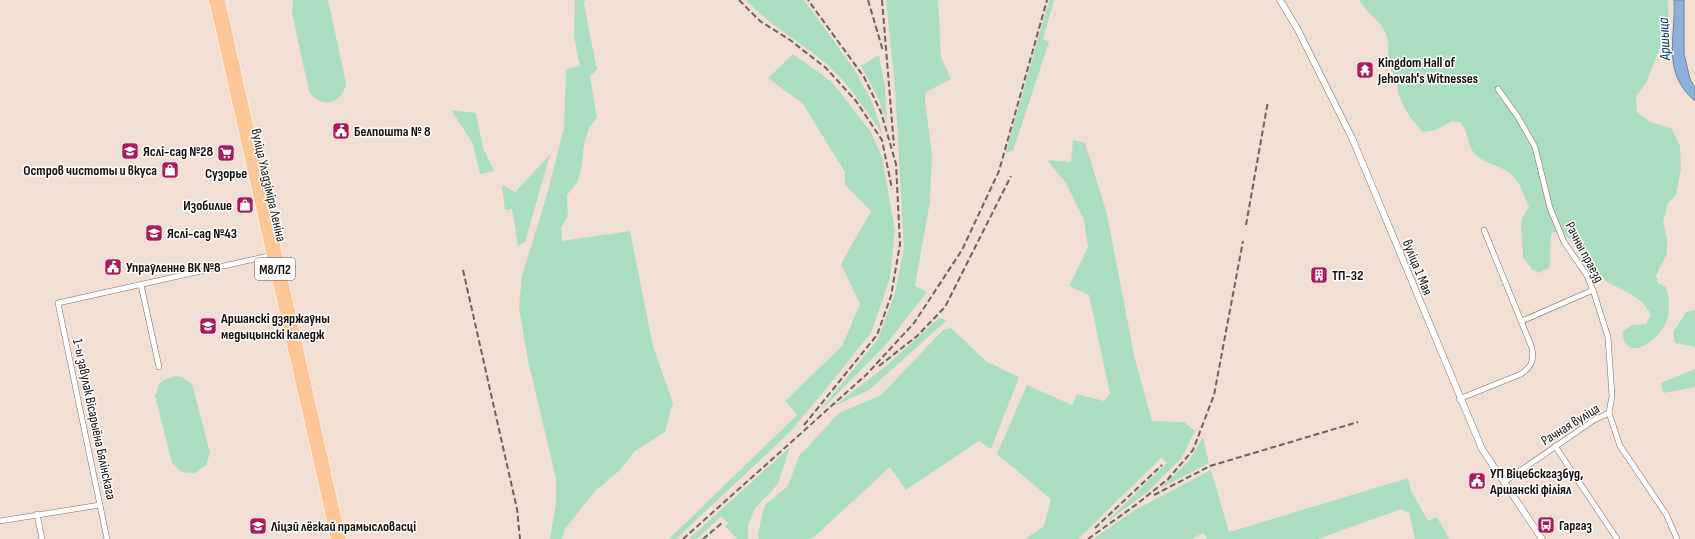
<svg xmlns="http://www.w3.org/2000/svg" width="1695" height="539" font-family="'Sofia Sans Condensed',sans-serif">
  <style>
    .green { fill: #abdec1 }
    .water { fill: #8eb1db; stroke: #6a809d }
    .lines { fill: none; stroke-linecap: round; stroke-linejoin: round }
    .minor-casing { stroke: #7d6c62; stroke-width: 6 }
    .tertiary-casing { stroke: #7d6c62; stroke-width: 7 }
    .primary-casing { stroke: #fff; stroke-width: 9 }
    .minor { stroke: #fff; stroke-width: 5 }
    .tertiary { stroke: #fff; stroke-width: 6 }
    .primary { stroke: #fdc697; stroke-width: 8 }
    .rail { stroke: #6d625b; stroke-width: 2; stroke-dasharray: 6 3; stroke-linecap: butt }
    .labels { text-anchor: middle; stroke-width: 3; stroke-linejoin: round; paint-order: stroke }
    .shield { fill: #fff; stroke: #5b5754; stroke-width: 1 }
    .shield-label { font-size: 13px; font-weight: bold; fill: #150f0b }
    .poi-label { font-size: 14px; font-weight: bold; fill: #150f0b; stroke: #fff; text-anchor: start }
    .street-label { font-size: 14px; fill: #150f0b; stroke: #fff }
    .water-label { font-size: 15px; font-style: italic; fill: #013668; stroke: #fff }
  </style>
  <rect width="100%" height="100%" fill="#f2dfd4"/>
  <g class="green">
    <path d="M 293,0 L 327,0 L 329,4 L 346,83 C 343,104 320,110 309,91 L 292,13 Z"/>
    <path d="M 575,0 L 585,0 L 584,4 L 597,70 L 590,76 L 597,118 C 579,135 586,159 578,180 C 576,185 571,190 567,195 L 568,216 L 561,228 L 562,241 L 630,231 L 653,346 L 673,403 L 665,432 L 635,451 L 619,471 L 595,491 L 565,529 L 562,539 L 550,539 L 556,502 L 556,479 L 527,356 L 519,308 L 522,276 L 548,191 L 564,128 L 566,69 L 580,66 L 574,37 Z"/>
    <path d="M 746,0 L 804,0 L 855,70 L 873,104 L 883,135 C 867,112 851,87 830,67 C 803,43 771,27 746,0 Z"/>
    <polygon points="886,0 938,0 941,57 951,79 926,92 925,101 932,155 930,201 915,286 927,292 884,347 817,414 878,339 895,293 904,248 895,88"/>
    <polygon points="1049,0 1054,0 1043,39 1049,42 1013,151 1006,152"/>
    <path d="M 1359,0 L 1668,0 L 1669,25 L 1646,83 L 1636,96 L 1637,112 L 1650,122 L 1671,128 L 1680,146 L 1681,169 L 1676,195 L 1668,203 L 1663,221 L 1667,238 L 1667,254 L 1656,275 L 1658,283 L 1666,287 C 1669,297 1670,307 1668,317 C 1664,336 1627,368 1622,332 L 1632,325 L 1646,324 L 1651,314 L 1643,303 L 1631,294 L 1607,282 L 1563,232 L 1552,232 C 1549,244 1552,256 1549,268 L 1538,273 L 1532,269 L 1523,258 L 1521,225 L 1522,218 L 1529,207 C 1524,197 1521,184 1513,176 C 1503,165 1484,165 1474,153 C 1467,144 1469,133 1460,122 L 1452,121 L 1436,130 L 1423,132 C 1403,111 1401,102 1394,76 C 1393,72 1390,68 1389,64 C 1387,55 1390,43 1386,34 C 1381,20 1366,13 1359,0 Z"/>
    <polygon points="793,54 831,81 871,132 882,157 895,230 890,278 871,333 822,394 790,432 676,539 669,539 797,415 785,401 842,346 860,304 841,264 871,211 845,185 845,172 803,104 768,78"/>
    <polygon points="879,55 885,87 887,123 879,100 861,66"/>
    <polygon points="451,110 476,113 483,148 494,171 480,174 472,142"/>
    <polygon points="1073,140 1085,143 1107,214 1134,355 1152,421 1184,422 1195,431 1181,459 1145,494 1104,524 1167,463 1161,458 1078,539 1025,539 1044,526 1051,499 997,454 1027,385 1072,405 1077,394 1104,401 1110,394 1089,295 1069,286 1088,247 1084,220 1066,183 1047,160 1071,162"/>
    <polygon points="550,155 525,242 518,246 512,209 505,210 502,185 515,192"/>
    <polygon points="1695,310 1695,347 1675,343 1673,333 1686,312"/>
    <polygon points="939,318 947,320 869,390 834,406 886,366"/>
    <polygon points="951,328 987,362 1019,377 991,449 979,441 906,490 890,467 814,537 809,539 759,539 758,535 762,514 766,504 788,486 799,456 839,413 881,395 943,330"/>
    <polygon points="1695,369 1695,387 1663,393 1661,383"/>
    <polygon points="175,376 182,377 192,384 210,453 206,465 195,473 182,472 172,463 155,396 159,384 164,380"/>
    <polygon points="1203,437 1209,463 1159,489 1190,460"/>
    <polygon points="790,447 778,484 755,508 748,526 748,539 737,539 725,526 728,523 721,516 697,539 689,539"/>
    <polygon points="1211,470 1229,532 1408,478 1411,491 1428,521 1437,517 1449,539 1415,539 1409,513 1401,509 1318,539 1208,539 1203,533 1192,539 1093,539 1135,510"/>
  </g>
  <path class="water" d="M 1674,0 L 1684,0 L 1684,54 L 1690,79 L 1695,88 L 1695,101 C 1661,72 1676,39 1674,0 Z"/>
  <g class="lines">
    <defs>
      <g id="minor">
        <polyline points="1498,89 1518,117 1535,147 1550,208 1564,242 1586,274 1593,290 1608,337 1612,396 1609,413"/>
        <polyline points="141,285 159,367"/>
        <polyline points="1522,321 1593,290"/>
        <path d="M 1459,399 L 1521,374 C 1532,366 1534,361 1532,348 L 1484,230"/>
        <polyline points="1555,446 1617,539"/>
        <polyline points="1504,482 1594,420 1609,413 1620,446 1666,514 1677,539"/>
        <polyline points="37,514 42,539"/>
        <polyline points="0,521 100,505"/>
        <polyline points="107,539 58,303 273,255"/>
      </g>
      <polyline id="tertiary" points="1280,0 1298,30 1352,138 1482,449 1542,539"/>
      <g id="primary">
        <polyline points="213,0 335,539"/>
        <polyline points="221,0 342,539"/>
      </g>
    </defs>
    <use href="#minor" class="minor-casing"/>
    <use href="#tertiary" class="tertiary-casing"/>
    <use href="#primary" class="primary-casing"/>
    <use href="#minor" class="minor"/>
    <use href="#tertiary" class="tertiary"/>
    <use href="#primary" class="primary"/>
    <g class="rail">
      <polyline points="739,0 760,21 790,40 826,68 856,101 882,140 892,189"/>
      <polyline points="868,0 883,51"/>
      <polyline points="882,0 894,146"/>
      <polyline points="1246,225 1268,101"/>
      <polyline points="463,270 517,509 520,539"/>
      <polyline points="879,366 917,336 945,307 1011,176"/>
      <polyline points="804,425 877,335 891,296 900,244 896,164 881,112 864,77 808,0"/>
      <polyline points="1154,495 1210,466 1358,422"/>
      <polyline points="1095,528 1162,465"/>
      <polyline points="683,539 866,375 914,323 962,250 999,171 1047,0"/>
      <polyline points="703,539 722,523"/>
      <polyline points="1088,539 1137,504 1168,479 1193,450 1214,395 1243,241"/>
    </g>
  </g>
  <defs>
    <symbol id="temple-square" viewBox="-11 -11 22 22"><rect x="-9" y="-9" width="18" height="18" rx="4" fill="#a91b5a" stroke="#fff"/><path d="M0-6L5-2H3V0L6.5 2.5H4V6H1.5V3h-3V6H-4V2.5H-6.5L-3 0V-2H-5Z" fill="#fff"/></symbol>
    <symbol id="civic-square" viewBox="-11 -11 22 22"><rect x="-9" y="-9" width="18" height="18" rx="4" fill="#a91b5a" stroke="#fff"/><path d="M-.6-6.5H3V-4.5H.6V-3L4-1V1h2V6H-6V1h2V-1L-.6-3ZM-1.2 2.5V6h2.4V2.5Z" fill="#fff"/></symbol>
    <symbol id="school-square" viewBox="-11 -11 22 22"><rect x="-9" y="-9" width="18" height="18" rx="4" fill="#a91b5a" stroke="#fff"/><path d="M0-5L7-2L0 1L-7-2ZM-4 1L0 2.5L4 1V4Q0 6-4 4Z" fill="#fff"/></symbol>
    <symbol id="supermarket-square" viewBox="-11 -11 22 22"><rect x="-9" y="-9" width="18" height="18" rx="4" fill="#a91b5a" stroke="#fff"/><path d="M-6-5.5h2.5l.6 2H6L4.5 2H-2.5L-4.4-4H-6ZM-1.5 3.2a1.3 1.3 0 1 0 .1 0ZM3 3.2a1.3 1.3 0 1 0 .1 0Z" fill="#fff"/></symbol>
    <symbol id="shop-square" viewBox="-11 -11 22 22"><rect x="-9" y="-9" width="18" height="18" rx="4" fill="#a91b5a" stroke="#fff"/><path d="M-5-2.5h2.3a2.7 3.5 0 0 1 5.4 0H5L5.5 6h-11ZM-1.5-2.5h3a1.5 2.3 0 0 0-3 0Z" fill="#fff"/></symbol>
    <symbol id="building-square" viewBox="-11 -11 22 22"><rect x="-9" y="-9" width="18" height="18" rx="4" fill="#a91b5a" stroke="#fff"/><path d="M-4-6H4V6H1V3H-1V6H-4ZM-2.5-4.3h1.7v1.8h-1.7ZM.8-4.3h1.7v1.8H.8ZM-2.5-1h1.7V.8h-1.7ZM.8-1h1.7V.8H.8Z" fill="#fff"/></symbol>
    <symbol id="university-square" viewBox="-11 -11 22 22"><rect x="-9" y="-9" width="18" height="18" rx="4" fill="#a91b5a" stroke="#fff"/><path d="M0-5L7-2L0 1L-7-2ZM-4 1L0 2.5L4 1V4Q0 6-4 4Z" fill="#fff"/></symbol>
    <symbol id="bus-square" viewBox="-11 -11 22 22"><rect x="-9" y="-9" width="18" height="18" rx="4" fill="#a91b5a" stroke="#fff"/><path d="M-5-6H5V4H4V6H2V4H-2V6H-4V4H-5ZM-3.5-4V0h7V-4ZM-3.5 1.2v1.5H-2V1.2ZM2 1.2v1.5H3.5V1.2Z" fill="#fff"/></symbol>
  </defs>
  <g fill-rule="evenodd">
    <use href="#temple-square" x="1355" y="60" width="20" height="20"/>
    <use href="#civic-square" x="331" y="121" width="20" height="20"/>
    <use href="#school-square" x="120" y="141" width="20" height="20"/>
    <use href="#supermarket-square" x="216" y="143" width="20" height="20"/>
    <use href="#shop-square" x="160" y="160" width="20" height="20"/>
    <use href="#shop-square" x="235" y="195" width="20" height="20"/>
    <use href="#school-square" x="144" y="223" width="20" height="20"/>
    <use href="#civic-square" x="103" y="257" width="20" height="20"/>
    <use href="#building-square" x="1309" y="265" width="20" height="20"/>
    <use href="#university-square" x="198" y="316" width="20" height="20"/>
    <use href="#civic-square" x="1467" y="471" width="20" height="20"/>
    <use href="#bus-square" x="1536" y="515" width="20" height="20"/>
    <use href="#university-square" x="248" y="516" width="20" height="20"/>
  </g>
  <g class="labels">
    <rect class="shield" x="255" y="258" width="40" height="22" rx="3"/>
    <g class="shield-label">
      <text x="275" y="274">М8/П2</text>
    </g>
    <g class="poi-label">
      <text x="1378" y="67">Kingdom Hall of<tspan x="1378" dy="16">Jehovah's Witnesses</tspan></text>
      <text x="354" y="136">Белпошта № 8</text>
      <text x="143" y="156">Яслі-сад №28</text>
      <text x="157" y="175" text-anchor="end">Остров чистоты и вкуса</text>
      <text x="226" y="178" text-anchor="middle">Сузорье</text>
      <text x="232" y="210" text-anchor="end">Изобилие</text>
      <text x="167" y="238">Яслі-сад №43</text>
      <text x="126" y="272">Упраўленне ВК №8</text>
      <text x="1332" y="280">ТП-32</text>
      <text x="221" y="323">Аршанскі дзяржаўны<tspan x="221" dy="16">медыцынскі каледж</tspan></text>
      <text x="1490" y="478">УП Віцебскгазбуд,<tspan x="1490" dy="16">Аршанскі філіял</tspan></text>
      <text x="1559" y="530">Гаргаз</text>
      <text x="271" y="531">Ліцэй лёгкай прамысловасці</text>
    </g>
    <g class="street-label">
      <text transform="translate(269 185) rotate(77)" y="5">вуліца Уладзіміра Леніна</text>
      <text transform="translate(1585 252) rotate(62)" y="5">Рачны праезд</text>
      <text transform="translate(1418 267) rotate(68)" y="5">вуліца 1 Мая</text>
      <text transform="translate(95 419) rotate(78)" y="5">1-ы завулак Вісарыёна Бялінскага</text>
      <text transform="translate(1570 424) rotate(-32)" y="5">Рачная вуліца</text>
    </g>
    <g class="water-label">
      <text transform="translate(1664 39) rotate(-93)" y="5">Аршыца</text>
    </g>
  </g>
</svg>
